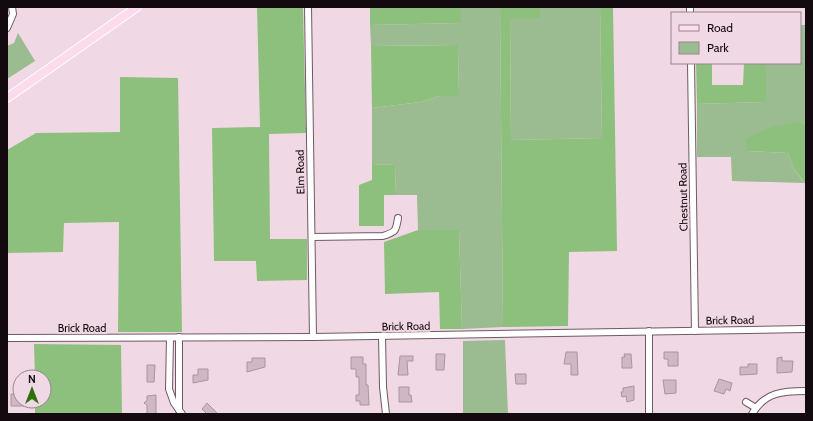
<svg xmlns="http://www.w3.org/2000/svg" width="813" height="421" font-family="Cabin,sans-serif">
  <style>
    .green { fill: #9bbb91 }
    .forest { fill: #8dc07c }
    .building { fill: #cfb8c4; stroke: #aa949f }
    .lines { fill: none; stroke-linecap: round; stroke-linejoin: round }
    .minor-casing { stroke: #6e5a65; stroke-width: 8 }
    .major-casing { stroke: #fff; stroke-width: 10 }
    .minor { stroke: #fff; stroke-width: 6 }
    .major { stroke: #fbdbec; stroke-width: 8 }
    .labels { text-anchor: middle; stroke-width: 4; stroke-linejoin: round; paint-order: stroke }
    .street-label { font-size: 11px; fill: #120a0e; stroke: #f0d9e4 }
  </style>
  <rect width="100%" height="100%" fill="#f0d9e4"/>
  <g class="green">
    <polygon points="461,7 500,7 503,327 462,329 459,230 418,230 417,195 396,195 395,165 372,164 372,108 421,102 439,96 459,96 458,45 371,46 370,25 460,23"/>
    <polygon points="540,7 600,7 602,138 511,140 510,18 540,18"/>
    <polygon points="800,25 806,25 806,126 802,122 747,151 788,153 793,167 804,183 732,181 731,157 697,157 697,104 766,102 766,63 800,63"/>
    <polygon points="18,33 35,61 7,79 7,46 14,43"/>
    <polygon points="505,340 508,414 463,414 463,341"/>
  </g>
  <g class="forest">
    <polygon points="257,7 303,7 306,133 269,134 270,239 307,239 307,280 257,281 256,261 214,261 212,128 260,127"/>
    <polygon points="370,7 461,7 461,23 370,25"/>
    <polygon points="500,7 540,7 540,18 510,19 511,140 602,138 600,7 613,7 617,251 569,252 568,326 503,327"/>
    <polygon points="458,45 459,96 439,96 421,102 372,108 371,46"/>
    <polygon points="696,63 712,63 712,85 743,85 744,63 766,63 766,102 697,104"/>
    <polygon points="120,77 178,78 182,332 118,332 119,222 64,223 63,252 7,253 7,150 36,133 120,132"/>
    <polygon points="802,122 806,126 806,185 793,167 788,153 747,151 745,139 773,126"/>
    <polygon points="372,164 395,165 396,195 384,195 384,226 359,226 359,185 372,180"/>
    <polygon points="418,230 459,230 462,329 440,329 439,292 385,294 384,242"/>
    <polygon points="34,344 121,345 122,414 35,414 35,401 44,401 44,377 35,377"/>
  </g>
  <g class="building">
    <polygon points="566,352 577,352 578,375 571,375 571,364 564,364"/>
    <polygon points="664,352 678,352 678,366 668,366 668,359 664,359"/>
    <polygon points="436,354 445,354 444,370 436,370"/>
    <polygon points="624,354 631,354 632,368 622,368 622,357 625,357"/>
    <polygon points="400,356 413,356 413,361 407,361 408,375 398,375"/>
    <polygon points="351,357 363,357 363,364 366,364 366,385 368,385 369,405 360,405 360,401 356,401 356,395 359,395 359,377 356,377 356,369 351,369"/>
    <polygon points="782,357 782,361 793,361 792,372 777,373 777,358"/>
    <polygon points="252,358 265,358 265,367 247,372 247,362 252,362"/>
    <polygon points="748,364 757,364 757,374 740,375 740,367 748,367"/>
    <polygon points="147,365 155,365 154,382 147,382"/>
    <polygon points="198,369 208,369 208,380 193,383 193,375 198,375"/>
    <polygon points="515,374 526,374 526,384 516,384"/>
    <polygon points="719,379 732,383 730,391 726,389 724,394 714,391"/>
    <polygon points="663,380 676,380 676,393 665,394"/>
    <polygon points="634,386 634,400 627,402 626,396 622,397 621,392 623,392 623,388"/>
    <polygon points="399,387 409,387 409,395 411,395 412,402 399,402"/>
    <polygon points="11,394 20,394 20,401 37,401 37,406 11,406"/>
    <polygon points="156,395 156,414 147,414 147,405 144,403 147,400 147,396"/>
    <polygon points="207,403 218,414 207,414 202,409"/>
  </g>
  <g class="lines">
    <defs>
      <g id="minor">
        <polyline points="308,7 313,337"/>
        <polyline points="690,7 690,13"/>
        <polyline points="7,28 13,14 12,7"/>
        <polyline points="691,63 695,331"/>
        <path d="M 312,237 L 383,236 C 396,232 396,231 398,218"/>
        <polyline points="649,331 649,414"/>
        <polyline points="382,336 383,387 386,414"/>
        <polyline points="7,338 313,337 806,329"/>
        <polyline points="170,338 169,389 174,403 182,414"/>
        <polyline points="746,402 756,408"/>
        <polyline points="179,410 179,337"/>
        <path d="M 752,414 C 765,392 783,391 806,391"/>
      </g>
      <polyline id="major" points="7,98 137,7"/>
    </defs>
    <use href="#minor" class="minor-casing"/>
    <use href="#major" class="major-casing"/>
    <use href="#minor" class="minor"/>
    <use href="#major" class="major"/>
  </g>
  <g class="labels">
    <g class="street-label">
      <text transform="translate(300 172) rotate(-91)" y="4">Elm Road</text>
      <text transform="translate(683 197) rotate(-91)" y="4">Chestnut Road</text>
      <text transform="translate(730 320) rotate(-1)" y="4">Brick Road</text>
      <text transform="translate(406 326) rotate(-1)" y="4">Brick Road</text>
      <text x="82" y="332">Brick Road</text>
    </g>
  </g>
  <rect width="813" height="421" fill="none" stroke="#120a0e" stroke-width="16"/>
  <rect x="671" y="12" width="130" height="52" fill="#f0d9e4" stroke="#97868e"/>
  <rect x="679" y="25" width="20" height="6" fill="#fbdbec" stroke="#97868e"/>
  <text x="707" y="32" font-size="12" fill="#120a0e">Road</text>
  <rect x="679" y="42" width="20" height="12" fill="#9bbb91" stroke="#97868e"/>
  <text x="707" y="52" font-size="12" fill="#120a0e">Park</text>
  <g transform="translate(32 389)"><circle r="19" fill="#f0d9e4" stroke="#97868e"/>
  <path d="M0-3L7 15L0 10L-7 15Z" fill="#2e710e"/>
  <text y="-6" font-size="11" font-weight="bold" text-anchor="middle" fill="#120a0e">N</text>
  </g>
</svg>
